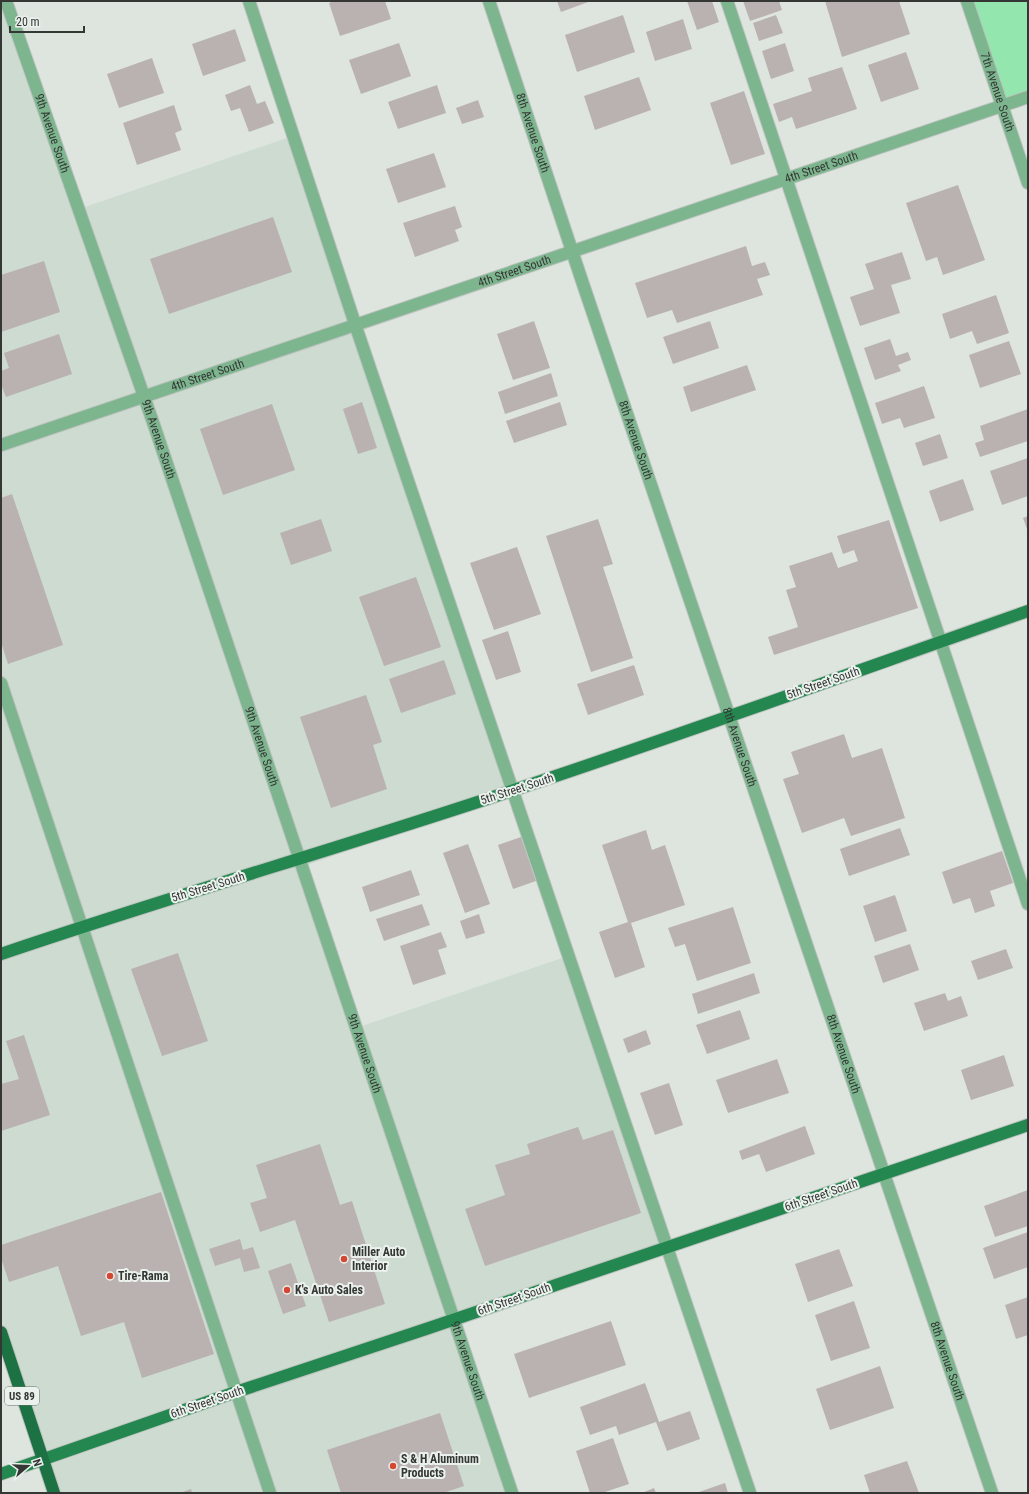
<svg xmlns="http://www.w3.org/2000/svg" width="1029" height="1494" font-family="'Roboto Condensed',sans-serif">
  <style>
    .built { fill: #cddbd1 }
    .green { fill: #94e6af }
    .building { fill: #bab2b0 }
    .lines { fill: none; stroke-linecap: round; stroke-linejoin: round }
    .lane-casing { stroke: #bcc2bd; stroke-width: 14 }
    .street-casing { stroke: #bcc2bd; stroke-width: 14 }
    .primary-casing { stroke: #bcc2bd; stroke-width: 14 }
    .highway-casing { stroke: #bcc2bd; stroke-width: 14 }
    .lane { stroke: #7cb58e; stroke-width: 12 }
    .street { stroke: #7cb58e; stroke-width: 12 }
    .primary { stroke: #23874f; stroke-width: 12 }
    .highway { stroke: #1c7242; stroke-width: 12 }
    .poi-dot { fill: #d34733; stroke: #ebf2ed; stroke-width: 1.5 }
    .labels { text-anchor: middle; stroke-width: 4; stroke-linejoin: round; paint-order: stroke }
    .shield { fill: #ebf2ed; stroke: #6c6f6c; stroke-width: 1 }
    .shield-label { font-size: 11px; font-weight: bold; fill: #353735 }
    .street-label { font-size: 12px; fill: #353735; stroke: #ebf2ed }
    .poi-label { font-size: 12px; font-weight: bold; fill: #353735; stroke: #ebf2ed; text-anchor: start }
  </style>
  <rect width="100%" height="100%" fill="#dee5df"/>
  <polygon class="built" points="1,1 79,209 293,136 513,791 302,867 356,1028 568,956 666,1248 454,1320 512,1493 54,1493 1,1333"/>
  <polygon class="green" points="967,1 1028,1 1028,97 1002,106"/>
  <g class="building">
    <polygon points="334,1 385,1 391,19 340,36 329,3"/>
    <polygon points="557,1 591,1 561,12"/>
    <polygon points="687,1 712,1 719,22 697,30"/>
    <polygon points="743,1 779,1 782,10 750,21"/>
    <polygon points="825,1 899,1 910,34 842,57"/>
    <polygon points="623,15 635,52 577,72 565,35"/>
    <polygon points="776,15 783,33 759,41 753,23"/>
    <polygon points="683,19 692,49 655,61 646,32"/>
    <polygon points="235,29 246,61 203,76 192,44"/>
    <polygon points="399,43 411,76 361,94 349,60"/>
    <polygon points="785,43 794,71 771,79 762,51"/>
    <polygon points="906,52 919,89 881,102 868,65"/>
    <polygon points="152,58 164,93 119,108 107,74"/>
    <polygon points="842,67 857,109 796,129 792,117 779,122 773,104 812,91 808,78"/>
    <polygon points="639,77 651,110 595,130 584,96"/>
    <polygon points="250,85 257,104 265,101 274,123 249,132 240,108 231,111 225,95"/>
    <polygon points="437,85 446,113 398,129 388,102"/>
    <polygon points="744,91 765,154 731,165 710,103"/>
    <polygon points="478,100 484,117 462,124 456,108"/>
    <polygon points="174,105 182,130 175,133 181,150 137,165 123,123"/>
    <polygon points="434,153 446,187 398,203 386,169"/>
    <polygon points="958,185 985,260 943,275 937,257 926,261 906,203"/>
    <polygon points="455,206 462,227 455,230 459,241 415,257 403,223"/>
    <polygon points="273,217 292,272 169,314 150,259"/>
    <polygon points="746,246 752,266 765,262 770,275 757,279 763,295 677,323 672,310 647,318 635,283"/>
    <polygon points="902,252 911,279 891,285 900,313 860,326 850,297 874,289 865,264"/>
    <polygon points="44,261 60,312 1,332 1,275"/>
    <polygon points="996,295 1009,333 977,344 972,331 950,339 942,314"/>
    <polygon points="534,321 550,368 513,380 497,334"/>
    <polygon points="710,321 719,348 673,364 663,337"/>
    <polygon points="59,334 72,374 6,397 1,384 1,371 9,368 4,353"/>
    <polygon points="890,339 896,356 908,352 911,360 898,365 901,371 875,380 864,348"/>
    <polygon points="1009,341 1021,374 980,388 969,355"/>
    <polygon points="747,365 756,390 691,412 683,387"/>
    <polygon points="551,373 558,396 505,414 498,392"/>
    <polygon points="924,386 935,418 904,428 900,418 882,424 875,403"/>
    <polygon points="362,402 377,448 358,454 343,409"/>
    <polygon points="560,402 567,425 514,443 506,421"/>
    <polygon points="272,404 295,470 223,495 200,429"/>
    <polygon points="1028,409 1028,441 980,457 975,443 984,440 980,426"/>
    <polygon points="940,434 948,458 923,466 915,443"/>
    <polygon points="1028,458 1028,496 1002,505 990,471"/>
    <polygon points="963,479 974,510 940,522 929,491"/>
    <polygon points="12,494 63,645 8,664 1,642 1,498"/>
    <polygon points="1028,516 1028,532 1023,518"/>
    <polygon points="321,519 332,551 291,565 280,533"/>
    <polygon points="598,519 613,564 603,567 633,658 591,672 546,536"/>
    <polygon points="889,520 918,608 774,655 768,637 798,627 786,590 796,587 789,566 832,552 838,568 858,561 854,550 843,554 837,536"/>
    <polygon points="517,547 541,614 494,630 470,563"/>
    <polygon points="416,577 441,647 384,666 359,597"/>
    <polygon points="508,631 521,672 496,680 482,640"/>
    <polygon points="444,660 456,694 401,713 389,679"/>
    <polygon points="634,665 644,695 588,715 577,684"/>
    <polygon points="366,695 382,742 373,745 387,789 331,808 300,717"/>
    <polygon points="844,734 852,758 882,748 905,818 851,836 844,818 802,833 783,779 799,774 791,752"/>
    <polygon points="900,828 910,855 849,876 840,849"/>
    <polygon points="646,830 652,850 665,845 685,905 631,923 645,967 615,978 599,932 628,922 602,845"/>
    <polygon points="521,837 536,881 513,889 498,845"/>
    <polygon points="468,844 490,904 465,913 443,853"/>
    <polygon points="1002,851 1013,883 990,891 995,906 975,913 970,898 953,904 942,872"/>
    <polygon points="411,870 420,895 370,912 362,887"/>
    <polygon points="895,895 907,931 875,942 863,906"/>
    <polygon points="422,904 430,925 384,941 376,919"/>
    <polygon points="733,907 751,963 697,981 685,944 675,947 668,928"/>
    <polygon points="479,914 485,933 466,939 460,921"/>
    <polygon points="441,932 447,947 438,950 446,974 413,985 400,946"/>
    <polygon points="910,944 919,970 883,983 874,956"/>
    <polygon points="1006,949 1013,968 978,980 971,961"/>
    <polygon points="178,953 208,1041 162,1056 131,969"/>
    <polygon points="754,973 760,993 698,1014 692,994"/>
    <polygon points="945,993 948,1001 961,996 968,1016 924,1031 914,1003"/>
    <polygon points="740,1010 750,1039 707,1054 696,1025"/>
    <polygon points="646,1030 651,1044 628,1053 623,1039"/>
    <polygon points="24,1035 50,1115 1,1131 1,1084 19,1079 6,1041"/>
    <polygon points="1004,1055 1014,1086 971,1100 961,1070"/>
    <polygon points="777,1059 789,1093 728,1113 716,1080"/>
    <polygon points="669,1083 683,1125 655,1135 640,1093"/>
    <polygon points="805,1126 815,1154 766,1172 759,1154 742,1160 739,1151"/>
    <polygon points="578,1127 583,1140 613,1130 641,1213 485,1266 465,1209 505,1195 495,1165 530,1154 527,1144"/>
    <polygon points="320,1144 340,1205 352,1201 385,1304 329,1322 295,1220 260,1232 250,1203 267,1198 256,1165"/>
    <polygon points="1028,1190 1028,1226 995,1237 984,1206"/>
    <polygon points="161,1192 214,1354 142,1378 124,1322 81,1336 58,1266 9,1282 1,1258 1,1245"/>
    <polygon points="1028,1232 1028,1267 994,1279 983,1248"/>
    <polygon points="240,1239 243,1250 253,1247 260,1268 244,1272 240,1258 215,1266 209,1249"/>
    <polygon points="839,1249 853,1286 808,1302 795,1264"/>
    <polygon points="291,1263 306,1306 283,1314 268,1271"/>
    <polygon points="1028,1297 1028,1335 1016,1339 1005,1305"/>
    <polygon points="854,1301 870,1348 831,1361 815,1315"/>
    <polygon points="611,1321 626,1365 529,1398 514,1354"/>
    <polygon points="880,1366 894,1408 830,1430 816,1389"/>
    <polygon points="645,1383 659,1422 690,1411 700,1439 667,1451 656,1422 619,1435 616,1426 590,1435 580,1407"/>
    <polygon points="440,1413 464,1486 443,1493 341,1493 327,1450"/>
    <polygon points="613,1438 629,1484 602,1493 590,1493 576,1451"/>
    <polygon points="907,1461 919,1493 870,1493 864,1475"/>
    <polygon points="725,1483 728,1493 696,1493"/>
    <polygon points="654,1488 656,1493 642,1493"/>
    <polygon points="191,1489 192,1493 180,1493"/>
  </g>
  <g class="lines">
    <defs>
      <g id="lane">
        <polyline points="249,1 355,324 750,1493"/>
        <polyline points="727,1 1028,904"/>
        <polyline points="1,683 270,1493"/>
      </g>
      <g id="street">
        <path id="s1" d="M 6,1 L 155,428 L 512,1493"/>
        <path id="s2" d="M 489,1 L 582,281 L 992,1493"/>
        <path id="s3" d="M 967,1 L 1028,183"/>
        <path id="s4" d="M 1,445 L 1028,97"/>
      </g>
      <g id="primary">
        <path d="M 1,954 C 171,896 344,847 514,790 C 686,733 857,671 1028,611"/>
        <polyline points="1,1474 236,1392 426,1329 1028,1125"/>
      </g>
      <polyline id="highway" points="1,1332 54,1493"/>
    </defs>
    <use href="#lane" class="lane-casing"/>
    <use href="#street" class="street-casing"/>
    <use href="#primary" class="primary-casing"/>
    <use href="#highway" class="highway-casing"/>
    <use href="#lane" class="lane"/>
    <use href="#street" class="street"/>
    <use href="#primary" class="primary"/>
    <use href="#highway" class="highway"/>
  </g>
  <g class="poi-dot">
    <circle cx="344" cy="1259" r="4"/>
    <circle cx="110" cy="1276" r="4"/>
    <circle cx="287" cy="1290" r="4"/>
    <circle cx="393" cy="1466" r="4"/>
  </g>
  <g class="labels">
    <rect class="shield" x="5" y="1387" width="34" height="18" rx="3"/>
    <g class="shield-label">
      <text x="22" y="1400">US 89</text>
    </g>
    <g class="street-label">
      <text dy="4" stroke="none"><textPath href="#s3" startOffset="96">7th Avenue South</textPath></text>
      <text dy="4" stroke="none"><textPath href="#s1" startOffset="140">9th Avenue South</textPath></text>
      <text dy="4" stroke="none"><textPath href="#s2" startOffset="139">8th Avenue South</textPath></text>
      <text dy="4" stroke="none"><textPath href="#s4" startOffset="866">4th Street South</textPath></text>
      <text dy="4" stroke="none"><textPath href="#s4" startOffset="542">4th Street South</textPath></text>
      <text dy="4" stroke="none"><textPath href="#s4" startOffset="218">4th Street South</textPath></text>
      <text dy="4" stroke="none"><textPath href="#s1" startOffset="464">9th Avenue South</textPath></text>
      <text dy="4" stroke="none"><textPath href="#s2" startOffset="463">8th Avenue South</textPath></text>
      <text transform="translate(823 683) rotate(-19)" y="4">5th Street South</text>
      <text dy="4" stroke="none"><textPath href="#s1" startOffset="788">9th Avenue South</textPath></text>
      <text dy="4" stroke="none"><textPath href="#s2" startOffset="787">8th Avenue South</textPath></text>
      <text transform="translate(517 789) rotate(-18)" y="4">5th Street South</text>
      <text transform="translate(208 887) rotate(-17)" y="4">5th Street South</text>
      <text dy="4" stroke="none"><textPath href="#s1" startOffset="1112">9th Avenue South</textPath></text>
      <text dy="4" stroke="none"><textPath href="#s2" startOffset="1111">8th Avenue South</textPath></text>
      <text transform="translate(821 1195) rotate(-19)" y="4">6th Street South</text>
      <text transform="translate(514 1299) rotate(-19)" y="4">6th Street South</text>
      <text dy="4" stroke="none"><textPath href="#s1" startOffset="1436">9th Avenue South</textPath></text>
      <text dy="4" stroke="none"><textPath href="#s2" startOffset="1435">8th Avenue South</textPath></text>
      <text transform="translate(207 1402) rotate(-19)" y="4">6th Street South</text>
    </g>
    <g class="poi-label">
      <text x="352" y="1256">Miller Auto<tspan x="352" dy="14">Interior</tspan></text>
      <text x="118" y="1280">Tire-Rama</text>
      <text x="295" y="1294">K's Auto Sales</text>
      <text x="401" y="1463">S &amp; H Aluminum<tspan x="401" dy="14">Products</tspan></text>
    </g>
  </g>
  <rect width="1029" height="1494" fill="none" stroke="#353735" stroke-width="4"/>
  <g transform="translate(28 1466) rotate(71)" stroke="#ebf2ed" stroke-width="3" paint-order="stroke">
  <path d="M0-3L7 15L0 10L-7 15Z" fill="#353735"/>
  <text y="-6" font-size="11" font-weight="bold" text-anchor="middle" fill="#353735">N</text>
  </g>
  <path d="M10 26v6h74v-6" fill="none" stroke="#353735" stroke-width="2"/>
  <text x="16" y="26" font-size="12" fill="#353735" stroke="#ebf2ed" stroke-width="3" paint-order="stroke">20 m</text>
</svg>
